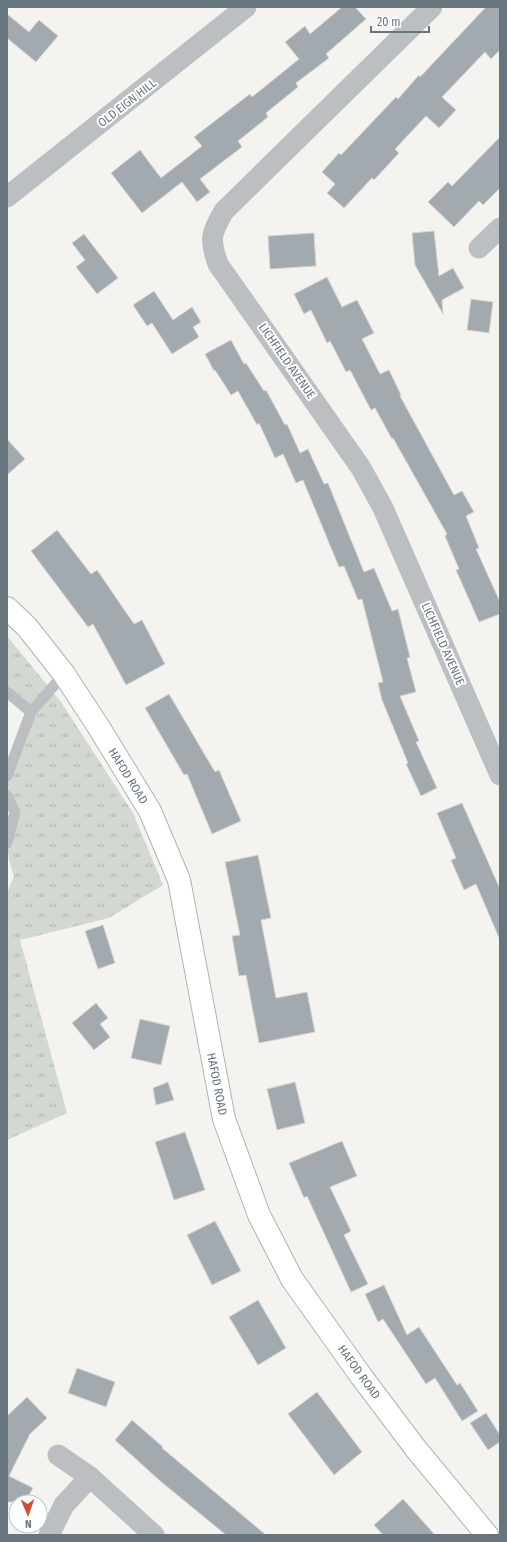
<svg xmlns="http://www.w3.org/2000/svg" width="507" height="1542" font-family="'Fira Sans Condensed',sans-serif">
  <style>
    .grass { fill: url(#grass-tufts) }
    .building { fill: #a3aaaf; stroke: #d5d5d3 }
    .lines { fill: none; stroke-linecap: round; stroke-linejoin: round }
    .secondary-casing { stroke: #aeb3b6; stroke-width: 24 }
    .lane { stroke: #bbbfc2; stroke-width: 11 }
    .street { stroke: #bbbfc2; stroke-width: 21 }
    .secondary { stroke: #fff; stroke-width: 22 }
    .labels { text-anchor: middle; stroke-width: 4; stroke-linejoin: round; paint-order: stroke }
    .street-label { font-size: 12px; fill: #66757e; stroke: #fff }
  </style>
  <defs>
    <pattern id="grass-tufts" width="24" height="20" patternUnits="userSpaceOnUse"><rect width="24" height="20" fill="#d3d8d0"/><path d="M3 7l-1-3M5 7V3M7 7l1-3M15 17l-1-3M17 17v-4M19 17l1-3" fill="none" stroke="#afb4ae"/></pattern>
  </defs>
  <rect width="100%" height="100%" fill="#f4f3f0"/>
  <path class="grass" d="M 7,636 L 61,702 L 133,813 L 163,885 L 109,918 L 20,940 L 67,1113 L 7,1140 L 7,893 L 14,876 C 4,846 7,842 15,812 L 7,796 L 7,776 L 31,712 L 7,692 Z"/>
  <g class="building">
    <polygon points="342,7 355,7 366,19 326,54 329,58 296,83 298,87 266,113 268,117 238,141 242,147 200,179 210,192 197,202 182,182 142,213 111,173 140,150 161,178 202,146 194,137 250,94 252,97 299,59 285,42 305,26 310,34"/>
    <polygon points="486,7 500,7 500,50 491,59 485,52 442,97 456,110 439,128 426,116 395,149 399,153 374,180 372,178 344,208 327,193 335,184 322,172 339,153 341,155 396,97 398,99 419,75 420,77"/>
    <polygon points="7,14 29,32 39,20 58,36 36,62 7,38"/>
    <polygon points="500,137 500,188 483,205 479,201 454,227 428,202 448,182 452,186"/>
    <polygon points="434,231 439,276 453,268 464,288 442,300 443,314 415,265 412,233"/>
    <polygon points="314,233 316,266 270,269 268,236"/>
    <polygon points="84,234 118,278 97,294 76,267 85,260 72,243"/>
    <polygon points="327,277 342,307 357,300 374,333 362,339 380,374 389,370 401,395 400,396 454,495 462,491 474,512 466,516 479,548 476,549 500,602 500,614 479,622 456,570 459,569 445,536 447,534 393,438 392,439 375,408 371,410 350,370 346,372 330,341 327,343 311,310 304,314 294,294"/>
    <polygon points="154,291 173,320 192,307 201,322 193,327 199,337 172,354 152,323 147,326 133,305"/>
    <polygon points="471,299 493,302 489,333 467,330"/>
    <polygon points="231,340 244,364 246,363 264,391 266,390 285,425 287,424 300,453 308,449 324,484 328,483 364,572 374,568 392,611 398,609 410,657 407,658 416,692 400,696 419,741 416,742 437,788 421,796 406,764 408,763 382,700 378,683 383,682 362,599 358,600 344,566 339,567 303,480 296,483 283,454 275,458 259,423 257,425 238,391 231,395 215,370 214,371 205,354"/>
    <polygon points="7,439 25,459 7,475"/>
    <polygon points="57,530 91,574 97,570 134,624 142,620 165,664 126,685 93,624 88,627 31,551"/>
    <polygon points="169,694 215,772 219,770 241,821 212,834 187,774 184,775 145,708"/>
    <polygon points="462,803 500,889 500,940 476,884 464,890 451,860 456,858 437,813"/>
    <polygon points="258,855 271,918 261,920 276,998 307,992 315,1032 259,1043 246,975 239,976 232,936 240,935 225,862"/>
    <polygon points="103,925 115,963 98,969 85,931"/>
    <polygon points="96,1003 108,1018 100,1024 110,1037 94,1050 72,1023"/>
    <polygon points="140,1019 170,1026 161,1065 131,1058"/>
    <polygon points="168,1082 174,1100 156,1105 153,1088"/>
    <polygon points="295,1082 305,1123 277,1130 267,1089"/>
    <polygon points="185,1132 205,1190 174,1200 155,1142"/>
    <polygon points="342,1141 357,1176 330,1187 351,1231 344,1235 368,1284 351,1292 307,1196 304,1198 289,1163"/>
    <polygon points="215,1221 241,1271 212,1285 187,1235"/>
    <polygon points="384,1285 407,1335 419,1327 457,1385 460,1383 478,1411 462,1421 435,1378 426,1384 383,1319 378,1322 365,1294"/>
    <polygon points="258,1300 286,1348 258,1365 229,1317"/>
    <polygon points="77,1368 115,1382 106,1407 68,1393"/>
    <polygon points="317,1392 362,1452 334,1475 288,1414"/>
    <polygon points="27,1397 47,1418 30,1434 9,1476 33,1488 25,1502 7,1502 7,1416"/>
    <polygon points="486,1413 500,1435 500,1442 488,1450 470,1423"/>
    <polygon points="132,1420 163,1447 162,1448 266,1535 226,1535 159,1480 115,1440"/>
    <polygon points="403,1499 435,1535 383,1535 374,1525"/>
  </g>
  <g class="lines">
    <defs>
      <polyline id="secondary" points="7,608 27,627 64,674 98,726 150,811 179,880 224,1119 259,1215 292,1279 361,1376 416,1449 487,1535"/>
    </defs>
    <use href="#secondary" class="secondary-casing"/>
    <g class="lane">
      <polyline points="7,692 31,712"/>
      <polyline points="7,776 31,712 64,674"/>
      <polyline points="7,796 15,812 7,843"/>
    </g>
    <g class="street">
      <path d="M 432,7 L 224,211 C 211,233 209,239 218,264 L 361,468 L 383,508 L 500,775"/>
      <polyline points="7,197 246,7"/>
      <polyline points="479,248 500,228"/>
      <polyline points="58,1455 90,1477 154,1535"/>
      <polyline points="49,1535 64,1505 90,1477"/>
    </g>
    <use href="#secondary" class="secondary"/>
  </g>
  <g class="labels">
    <g class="street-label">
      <text transform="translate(127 103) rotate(-38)" y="4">OLD EIGN HILL</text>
      <text transform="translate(287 361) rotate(55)" y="4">LICHFIELD AVENUE</text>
      <text transform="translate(443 644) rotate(66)" y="4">LICHFIELD AVENUE</text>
      <text transform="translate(128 776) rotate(58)" y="4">HAFOD ROAD</text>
      <text transform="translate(217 1084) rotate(79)" y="4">HAFOD ROAD</text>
      <text transform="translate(359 1372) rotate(54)" y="4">HAFOD ROAD</text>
    </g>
  </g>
  <rect width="507" height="1542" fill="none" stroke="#66757e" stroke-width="16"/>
  <g transform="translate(28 1514) rotate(178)"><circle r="19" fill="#ffffff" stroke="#c2c8cb"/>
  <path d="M0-3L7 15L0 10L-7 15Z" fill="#d04e33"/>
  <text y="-6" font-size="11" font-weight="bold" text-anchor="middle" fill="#66757e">N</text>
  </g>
  <path d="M371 26v6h58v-6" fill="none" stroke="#66757e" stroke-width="2"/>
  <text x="377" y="26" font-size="12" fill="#66757e" stroke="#ffffff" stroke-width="3" paint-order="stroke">20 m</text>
</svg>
